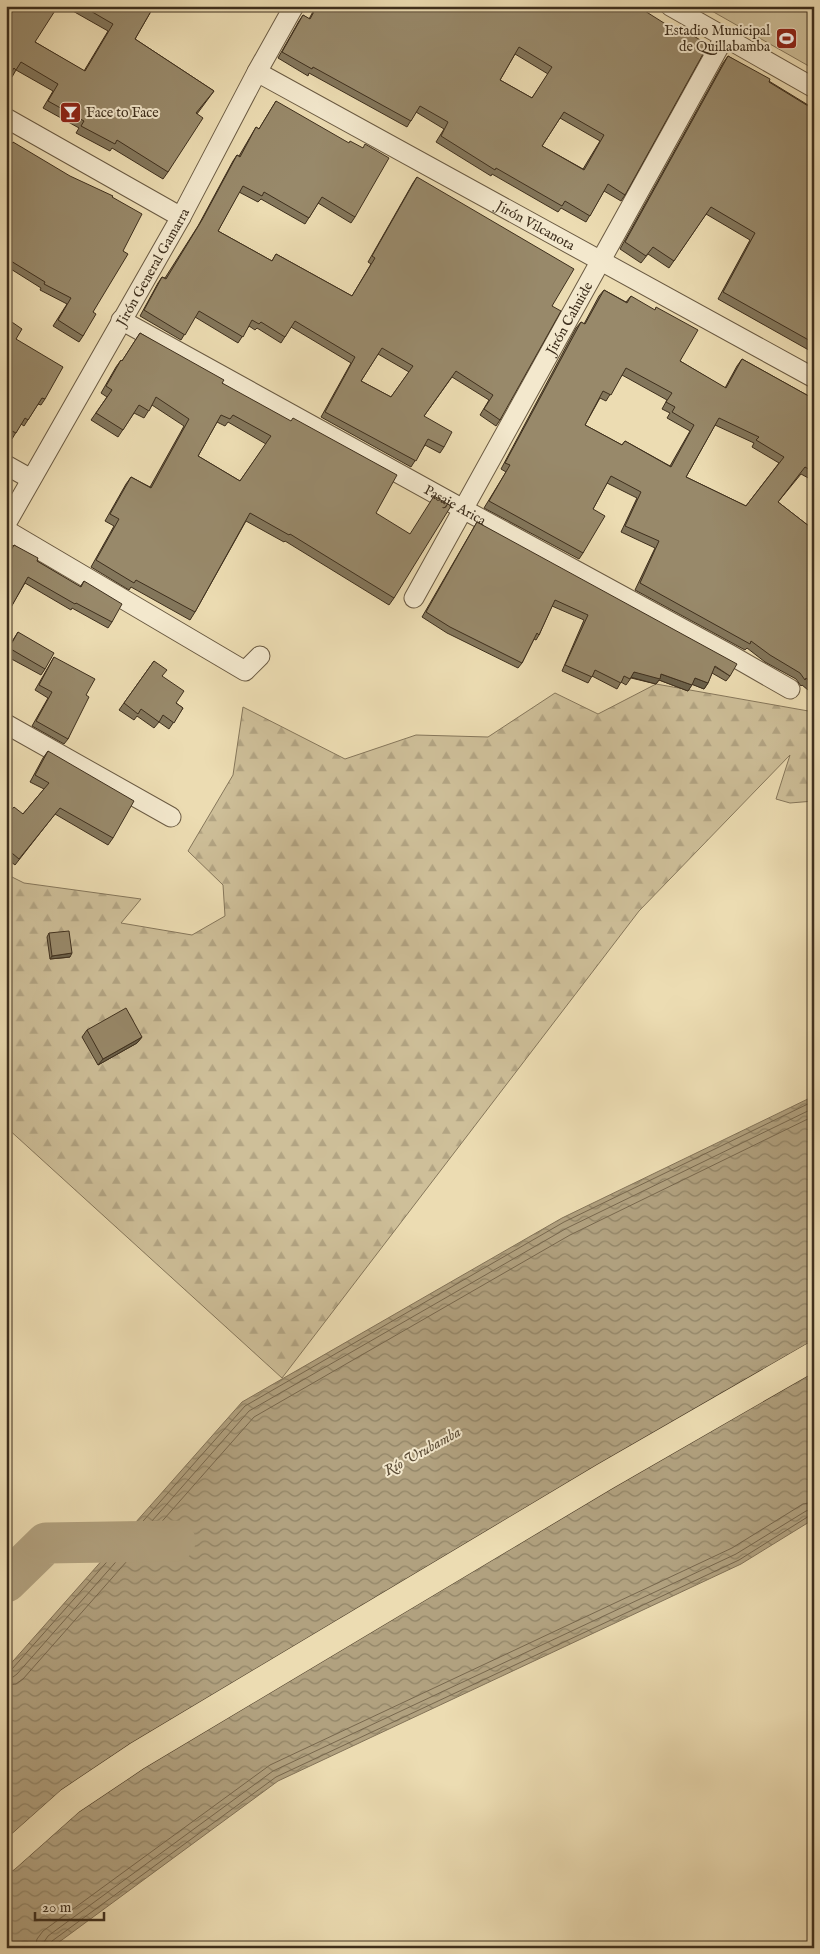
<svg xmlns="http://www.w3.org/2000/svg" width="820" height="1954" font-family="'IM FELL English',serif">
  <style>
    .forest { fill: url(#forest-firs); stroke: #86775b }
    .pitch { fill: #cebf99; stroke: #86775b }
    .water { fill: url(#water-waves); stroke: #837358 }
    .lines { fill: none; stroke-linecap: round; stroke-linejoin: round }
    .shore { stroke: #78684e; stroke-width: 1 }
    .river { stroke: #b1a17f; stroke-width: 41 }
    .minor-casing { stroke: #6a5a42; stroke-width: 21 }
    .primary-casing { stroke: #3e2f1d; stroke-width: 29 }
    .minor { stroke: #f3e8cd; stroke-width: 19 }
    .primary { stroke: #ecdcb2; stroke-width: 28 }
    .wall { fill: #83765b; stroke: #3e2f1d; fill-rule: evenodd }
    .shaded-wall { fill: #6a604a; stroke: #3e2f1d }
    .building { fill: #98896a; stroke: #3e2f1d; fill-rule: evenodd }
    .labels { text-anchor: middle; stroke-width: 4; stroke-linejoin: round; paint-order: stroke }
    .poi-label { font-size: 14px; fill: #3e2f1d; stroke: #f3e8cd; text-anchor: end }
    .street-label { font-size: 14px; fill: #3e2f1d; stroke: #f3e8cd }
    .water-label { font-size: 15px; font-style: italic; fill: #5b4c36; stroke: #f3e8cd }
  </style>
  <defs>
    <pattern id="forest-firs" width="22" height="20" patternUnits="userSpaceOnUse" patternTransform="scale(1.25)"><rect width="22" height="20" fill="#cebf99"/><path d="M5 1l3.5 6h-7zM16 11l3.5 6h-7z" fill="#b2a483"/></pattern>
    <pattern id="water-waves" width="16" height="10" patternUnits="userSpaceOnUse" patternTransform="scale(1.25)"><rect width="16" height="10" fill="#b1a17f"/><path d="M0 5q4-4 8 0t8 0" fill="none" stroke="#918467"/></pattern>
  </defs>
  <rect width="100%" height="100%" fill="#ecdcb2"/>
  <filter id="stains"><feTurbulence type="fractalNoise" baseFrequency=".004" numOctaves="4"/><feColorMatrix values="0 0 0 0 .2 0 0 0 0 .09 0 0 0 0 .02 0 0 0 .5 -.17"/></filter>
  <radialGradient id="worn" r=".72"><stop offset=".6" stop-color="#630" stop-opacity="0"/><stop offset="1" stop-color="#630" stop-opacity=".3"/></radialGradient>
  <polygon class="forest" points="656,684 814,712 814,801 790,803 776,799 790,755 639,911 282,1378 6,1127 6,874 24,883 141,899 121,923 192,935 225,916 223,885 188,851 233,775 243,707 345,759 416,735 488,737 555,693 598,714"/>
  <polygon class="pitch" points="703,6 814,6 814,69"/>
  <polygon class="water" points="814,1096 814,1519 741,1564 278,1781 51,1948 6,1948 6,1669 242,1402 562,1218"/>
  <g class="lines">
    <g class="shore">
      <polyline points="6,1671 12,1669 245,1406 564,1222 814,1101"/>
      <polyline points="6,1678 13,1677 17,1674 249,1411 567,1228 814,1108"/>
      <polyline points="6,1685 16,1684 23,1679 254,1417 570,1235 814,1116"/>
      <polyline points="35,1948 37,1939 43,1931 270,1765 732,1548 803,1504 814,1502"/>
      <polyline points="43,1948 44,1942 48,1936 273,1771 736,1554 806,1511 814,1509"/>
      <polyline points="49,1948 52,1941 276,1777 739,1560 809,1516 814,1515"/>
    </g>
    <polyline class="river" points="6,1582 46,1543 175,1541"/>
    <defs>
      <g id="minor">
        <polyline points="670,6 814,88"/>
        <path id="s1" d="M 257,72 L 814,378"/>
        <polyline points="6,118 181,217"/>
        <path id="s2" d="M 121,320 L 463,509 L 729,654 L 790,689"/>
        <polyline points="6,465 31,479"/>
        <path id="s3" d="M 6,524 L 181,217 L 257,72 L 294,6"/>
        <polyline points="6,530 245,671 260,656"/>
        <path id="s4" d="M 414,598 L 724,38"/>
        <polyline points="6,724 171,817"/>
      </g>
      <polyline id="primary" points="6,1858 70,1801 137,1756 604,1477 814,1356"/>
    </defs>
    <use href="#minor" class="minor-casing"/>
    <use href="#primary" class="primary-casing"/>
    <use href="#minor" class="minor"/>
    <use href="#primary" class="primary"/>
  </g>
  <g class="wall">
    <polygon points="6,6 35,42 84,71 108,31 64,6 154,6 135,39 214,91 197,114 168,172 163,179 112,148 110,151 76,133 79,128 43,108 53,91 16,70 12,77 9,75"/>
    <path d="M 316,6 L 637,6 L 625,195 L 621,201 L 604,191 L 586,222 L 561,208 L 558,212 L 492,174 L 491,176 L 436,142 L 444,129 L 416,112 L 407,127 L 309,73 L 308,76 L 278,58 L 299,21 L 303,15 L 309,19 ZM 515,54 L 548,74 L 532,98 L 500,80 ZM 560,118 L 600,141 L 583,169 L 542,146 Z"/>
    <polygon points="728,56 813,108 814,107 814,353 718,299 750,240 706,214 669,268 648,254 641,263 620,249 723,63"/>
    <path d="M 276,101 L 355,217 L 351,223 L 318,203 L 305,224 L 261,199 L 258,202 L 239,192 L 218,231 L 272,261 L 276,254 L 352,296 L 371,264 L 368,262 L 413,183 L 417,177 L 552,306 L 500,420 L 496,426 L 480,415 L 489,400 L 452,377 L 424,416 L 444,447 L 440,453 L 425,445 L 411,467 L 321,417 L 351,363 L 291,327 L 281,343 L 257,328 L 255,330 L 249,326 L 238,343 L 195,317 L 181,340 L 140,316 L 158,283 L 162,277 L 165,278 L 198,226 L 233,161 L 237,155 L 239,156 L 256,127 L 259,129 ZM 378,354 L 409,372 L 391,397 L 361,381 Z"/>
    <polygon points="13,142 93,312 83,336 79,342 53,326 67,304 40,290 41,288 6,266 6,152"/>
    <path d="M 604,290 L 626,302 L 631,296 L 680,361 L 725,388 L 737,366 L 742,359 L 814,399 L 814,478 L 812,480 L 801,474 L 778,502 L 814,530 L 814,695 L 802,685 L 801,686 L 796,679 L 765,662 L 747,648 L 745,650 L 635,590 L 655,548 L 621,532 L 637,498 L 607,483 L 593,509 L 583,553 L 579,559 L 484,508 L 506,472 L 501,469 L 576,328 L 581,322 L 584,324 L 599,296 ZM 622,375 L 667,400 L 662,409 L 670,413 L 667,418 L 690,431 L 670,466 L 625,441 L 622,445 L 585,425 L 600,398 L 606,401 ZM 715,425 L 754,443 L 752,447 L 779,463 L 746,506 L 686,477 Z"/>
    <polygon points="6,318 45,399 41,405 38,404 24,426 21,424 12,439 6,436"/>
    <path d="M 140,333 L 222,383 L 376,513 L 394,598 L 389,605 L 285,541 L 284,542 L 246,521 L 195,612 L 190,620 L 131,587 L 129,590 L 91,567 L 114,526 L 105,521 L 126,484 L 131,477 L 150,487 L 184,426 L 152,405 L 144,418 L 134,413 L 118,437 L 91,420 L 107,397 L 101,393 L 116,367 L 121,360 L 122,361 ZM 217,422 L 225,426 L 228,422 L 266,444 L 240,481 L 198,456 Z"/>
    <polygon points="477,522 730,676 726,681 712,673 708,683 704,689 692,684 688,691 659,680 656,684 631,678 626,685 621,682 617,689 592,676 588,683 562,671 584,620 552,606 539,635 536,640 534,639 522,663 518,668 447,633 422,617"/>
    <polygon points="14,545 37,561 80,587 84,581 112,622 108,628 72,608 71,610 25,583 6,615 6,558"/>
    <polygon points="18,632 45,669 41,675 6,656 6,651"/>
    <polygon points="54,657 86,695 68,739 64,744 32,726 48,698 35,690"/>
    <polygon points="154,661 176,703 183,708 169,729 159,722 154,728 137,716 134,720 119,710"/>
    <polygon points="48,751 113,838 108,845 55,814 15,865 6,858 6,816 23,814 44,789 30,782 43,758"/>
    <polygon points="49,933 70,957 50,959 47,937"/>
    <polygon points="87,1030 142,1037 137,1043 98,1065 82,1037"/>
  </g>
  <g class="shaded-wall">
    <polygon points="634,672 661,674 692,685 688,691 659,680 656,684 630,677"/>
    <polygon points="695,678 708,683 704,689 691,684"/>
    <polygon points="72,953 70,957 50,959 52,956"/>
    <polygon points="142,1037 137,1043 98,1065 103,1059"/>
  </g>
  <g class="building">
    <polygon points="6,6 58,6 35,42 85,71 113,24 82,6 154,6 135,39 214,91 196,113 203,118 168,172 117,140 115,144 81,126 84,121 48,101 58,84 21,62 16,70 14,68 6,80"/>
    <path d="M 317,6 L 637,6 L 683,35 L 686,31 L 708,45 L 625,195 L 608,184 L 590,216 L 565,201 L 562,206 L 496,168 L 495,170 L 441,136 L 448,122 L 420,106 L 411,121 L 313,67 L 312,69 L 282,52 L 303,15 L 310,19 ZM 519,47 L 552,67 L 532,98 L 500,80 ZM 564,112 L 604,135 L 584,170 L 542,146 Z"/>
    <polygon points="728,56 770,79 769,82 813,109 814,108 814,343 723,292 755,233 711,207 674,261 653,247 646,256 625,242"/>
    <path d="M 276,101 L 349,143 L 350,141 L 363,148 L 365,144 L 389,158 L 355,217 L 322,197 L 309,218 L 264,192 L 262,196 L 243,186 L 218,231 L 272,261 L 276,254 L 352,296 L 375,258 L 372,256 L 417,177 L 574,269 L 552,306 L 561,311 L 500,420 L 484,409 L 493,395 L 456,371 L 424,416 L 452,432 L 444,447 L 428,439 L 416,461 L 325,412 L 355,357 L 295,321 L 285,337 L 261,322 L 259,324 L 252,320 L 243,337 L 199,311 L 185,335 L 144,310 L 162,277 L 166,279 L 202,220 L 237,155 L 240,157 L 256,127 L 259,129 ZM 382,348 L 413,366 L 391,397 L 361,381 Z"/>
    <polygon points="13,142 70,176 113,196 112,197 142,214 123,251 128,254 93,312 96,314 83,336 58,320 71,298 44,284 45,282 6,258 6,153"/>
    <path d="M 604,290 L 627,303 L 631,296 L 655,310 L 656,307 L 698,330 L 680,361 L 726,388 L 742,359 L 814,399 L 814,472 L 805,467 L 778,502 L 814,530 L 814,684 L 806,678 L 805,680 L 800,673 L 770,655 L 751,641 L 750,644 L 640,583 L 659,541 L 625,526 L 641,492 L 611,476 L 593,509 L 605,516 L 583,553 L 489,501 L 510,465 L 505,463 L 581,322 L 585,324 ZM 626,368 L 672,393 L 666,402 L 675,407 L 672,412 L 694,425 L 671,467 L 625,441 L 622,445 L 585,425 L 603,391 L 611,395 ZM 719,418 L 759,437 L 756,440 L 784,457 L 746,506 L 686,477 Z"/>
    <polygon points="6,318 22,329 16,339 63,367 45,399 42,398 28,420 25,418 16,433 6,428"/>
    <path d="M 140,333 L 224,380 L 222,383 L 291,421 L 293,418 L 397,475 L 376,513 L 410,534 L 434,496 L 451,506 L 394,598 L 290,534 L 289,535 L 250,513 L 195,612 L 136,580 L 134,583 L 96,560 L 119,519 L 110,514 L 131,477 L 151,488 L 189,419 L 156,397 L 149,411 L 139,405 L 123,430 L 96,413 L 112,390 L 106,386 L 121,360 L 122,361 ZM 221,415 L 230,419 L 233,415 L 271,436 L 240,481 L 198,456 Z"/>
    <polygon points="477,522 737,664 730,676 715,666 708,683 695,678 692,685 661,674 660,679 634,672 630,679 624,676 621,683 595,670 592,677 565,665 588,615 555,600 539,635 537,633 522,663 450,627 426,612"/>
    <polygon points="14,545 38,558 37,561 81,587 84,581 122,604 112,622 76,603 75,604 28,577 9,611 6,609 6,559"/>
    <polygon points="18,632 54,653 45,669 9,648"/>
    <polygon points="54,657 95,679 86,695 89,697 68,739 36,721 52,692 39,685"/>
    <polygon points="154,661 167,670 162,676 184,691 176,703 183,708 174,723 163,715 159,722 141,709 138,714 124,703"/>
    <polygon points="48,751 134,801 113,838 60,808 19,859 6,848 6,816 14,807 23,814 49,783 35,775"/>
    <polygon points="69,931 72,953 52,956 49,933"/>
    <polygon points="126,1008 142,1037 103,1059 87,1030"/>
  </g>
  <defs>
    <symbol id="stadium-square" viewBox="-11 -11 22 22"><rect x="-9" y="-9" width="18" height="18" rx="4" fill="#8f2418" stroke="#f3e8cd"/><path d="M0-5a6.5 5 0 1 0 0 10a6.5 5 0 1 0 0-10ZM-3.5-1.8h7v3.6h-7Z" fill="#fff"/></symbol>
    <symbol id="bar-square" viewBox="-11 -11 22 22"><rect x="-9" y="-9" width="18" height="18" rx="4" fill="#8f2418" stroke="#f3e8cd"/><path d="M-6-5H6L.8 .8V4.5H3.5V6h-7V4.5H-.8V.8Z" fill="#fff"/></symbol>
  </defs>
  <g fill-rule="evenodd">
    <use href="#stadium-square" x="774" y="26" width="25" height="25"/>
    <use href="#bar-square" x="58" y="100" width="25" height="25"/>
  </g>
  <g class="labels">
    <g class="poi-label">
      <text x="770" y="35">Estadio Municipal<tspan x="770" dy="16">de Quillabamba</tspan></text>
      <text x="86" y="117" text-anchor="start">Face to Face</text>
    </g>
    <g class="street-label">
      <text dy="5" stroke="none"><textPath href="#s1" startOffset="318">Jirón Vilcanota</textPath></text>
      <text dy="5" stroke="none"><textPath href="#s3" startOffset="296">Jirón General Gamarra</textPath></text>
      <text dy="5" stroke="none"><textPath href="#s4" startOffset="320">Jirón Cahuide</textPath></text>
      <text dy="5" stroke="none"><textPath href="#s2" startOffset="382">Pasaje Arica</textPath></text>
    </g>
    <g class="water-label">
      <text transform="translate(422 1451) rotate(-29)" y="5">Río Urubamba</text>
    </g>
  </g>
  <rect width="820" height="1954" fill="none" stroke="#ecdcb2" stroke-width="25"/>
  <rect x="8" y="8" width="805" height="1939" fill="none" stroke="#3e2f1d" stroke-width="2.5"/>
  <rect x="12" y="12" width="795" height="1929" fill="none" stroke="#3e2f1d"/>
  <path d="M35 1912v8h69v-8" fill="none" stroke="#3e2f1d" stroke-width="2.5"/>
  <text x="42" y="1912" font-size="15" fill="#3e2f1d" stroke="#f3e8cd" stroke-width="4" paint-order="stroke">20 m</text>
  <rect width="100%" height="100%" filter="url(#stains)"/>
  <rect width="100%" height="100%" fill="url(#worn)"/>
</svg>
